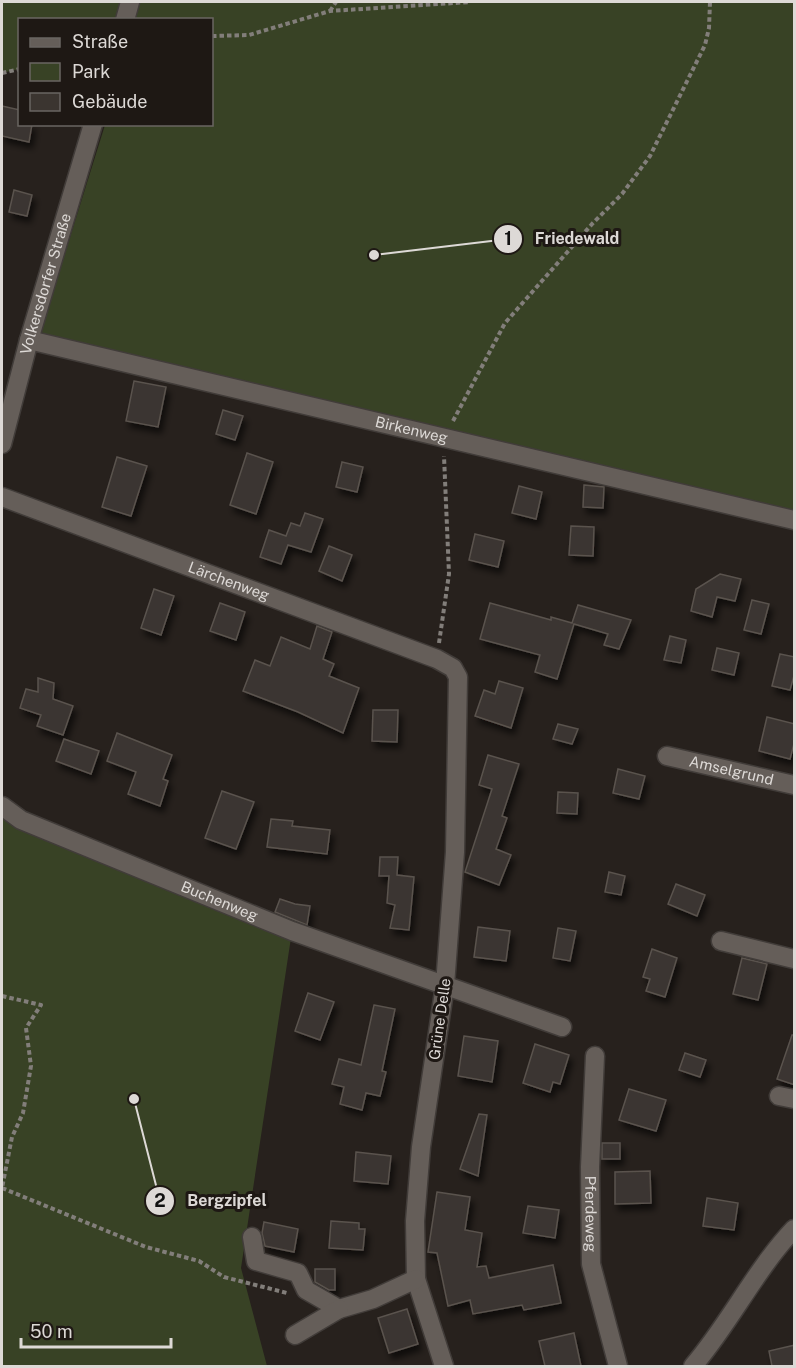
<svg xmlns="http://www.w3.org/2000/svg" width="796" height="1368" font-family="'Public Sans',sans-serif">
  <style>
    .green { fill: #384225 }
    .building { fill: #3b3530; stroke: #5a534e; stroke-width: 1.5; filter: url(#shadow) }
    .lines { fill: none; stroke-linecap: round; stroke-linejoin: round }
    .minor-casing { stroke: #413c39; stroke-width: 21 }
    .path { stroke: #827e7a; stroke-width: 4; stroke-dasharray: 4.5 3; stroke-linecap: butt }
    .minor { stroke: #655e59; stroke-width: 18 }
    .labels { text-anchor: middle; stroke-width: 6; stroke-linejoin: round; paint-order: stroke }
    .street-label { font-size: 15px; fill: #ddd9d6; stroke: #1e1814 }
    .leader { fill: none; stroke: #ddd9d6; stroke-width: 2 }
    .callout-dot { fill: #ddd9d6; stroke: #1e1814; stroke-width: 2 }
    .mark-label { font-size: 18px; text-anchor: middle; font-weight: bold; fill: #111 }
    .callout-label { font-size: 16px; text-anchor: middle; font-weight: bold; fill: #ddd9d6; stroke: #1e1814; stroke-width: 6; stroke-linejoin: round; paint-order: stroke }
  </style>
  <defs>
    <filter id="shadow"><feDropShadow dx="3.5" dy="6" stdDeviation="3" flood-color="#0009"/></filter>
  </defs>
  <rect width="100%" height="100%" fill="#27211d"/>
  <g class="green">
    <polygon points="2,2 794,2 794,513 38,340 105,125 212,124 212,20 20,20 19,69 2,73"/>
    <polygon points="2,806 292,931 241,1268 267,1366 2,1366"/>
  </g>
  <g class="building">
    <polygon points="2,106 20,110 20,124 32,124 29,142 2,136"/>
    <polygon points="14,190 32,195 27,216 9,212"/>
    <polygon points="134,381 166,387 158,427 126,421"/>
    <polygon points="223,410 243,416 235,440 216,434"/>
    <polygon points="247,453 273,462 256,514 230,505"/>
    <polygon points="117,457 147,466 131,516 102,507"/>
    <polygon points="342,462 363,467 357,492 336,487"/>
    <polygon points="584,485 604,487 603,508 583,507"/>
    <polygon points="519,486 542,492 536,519 512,513"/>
    <polygon points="305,513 323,519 311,552 288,545 281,564 260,557 269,530 286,536 291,523 300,526"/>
    <polygon points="571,526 594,527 593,556 569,555"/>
    <polygon points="475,534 504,541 498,567 469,560"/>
    <polygon points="329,546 352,555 342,581 319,571"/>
    <polygon points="720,574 741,579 735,601 717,597 712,617 691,611 696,589"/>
    <polygon points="154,589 174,596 161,635 141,628"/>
    <polygon points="752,600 769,604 761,634 744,630"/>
    <polygon points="220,603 245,612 236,640 210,631"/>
    <polygon points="490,603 551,620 551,617 572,623 578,605 631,620 619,649 604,645 608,634 574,624 557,679 535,672 540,655 480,639"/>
    <polygon points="317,626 332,632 323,659 334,664 329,676 359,688 343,733 298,712 243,691 255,660 270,666 281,637 310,649"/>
    <polygon points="670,636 686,640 681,663 664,660"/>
    <polygon points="717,648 739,653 734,675 712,670"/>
    <polygon points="780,654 795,657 795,672 790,690 772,686"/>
    <polygon points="38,678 54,683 53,699 73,706 63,735 37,726 41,715 20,708 26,689 38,692"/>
    <polygon points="499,681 523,688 511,728 475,716 484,690 495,694"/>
    <polygon points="373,710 398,710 397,742 372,741"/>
    <polygon points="767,717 795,724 795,740 790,759 759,751"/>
    <polygon points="558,724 578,729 572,744 553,739"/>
    <polygon points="117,733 172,755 163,779 168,781 160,806 128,794 136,772 107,761"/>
    <polygon points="64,739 99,751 91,774 56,761"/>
    <polygon points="488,755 519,764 502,816 507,818 496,849 511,855 499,885 465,872 492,789 479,785"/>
    <polygon points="618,769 645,776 639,799 613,793"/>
    <polygon points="222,791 254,802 236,849 205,838"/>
    <polygon points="558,792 578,793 577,814 557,813"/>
    <polygon points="271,819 293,821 292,826 330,830 327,854 267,847"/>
    <polygon points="380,857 398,857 397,875 414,877 409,930 390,928 395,905 387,903 389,876 379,876"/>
    <polygon points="609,872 625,876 621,895 605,892"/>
    <polygon points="676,884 705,895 697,916 668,904"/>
    <polygon points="280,899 295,904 310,906 307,925 275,912"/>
    <polygon points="478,927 510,931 506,961 474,957"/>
    <polygon points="558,928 576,931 570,961 553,958"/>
    <polygon points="652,949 677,958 665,997 646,991 650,979 643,977"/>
    <polygon points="742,958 767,964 758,1000 733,994"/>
    <polygon points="308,993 334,1002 320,1040 295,1031"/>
    <polygon points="374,1005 395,1009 382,1071 386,1072 380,1096 366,1093 362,1110 340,1104 344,1087 332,1084 339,1059 361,1065"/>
    <polygon points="792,1035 795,1035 795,1085 777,1079"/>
    <polygon points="464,1036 498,1041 492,1082 458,1076"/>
    <polygon points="535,1044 569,1055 560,1084 553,1082 550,1092 523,1083"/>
    <polygon points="685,1053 706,1060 700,1077 679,1070"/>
    <polygon points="629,1089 666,1100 656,1131 619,1120"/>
    <polygon points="479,1114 487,1115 478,1176 460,1169"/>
    <rect x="602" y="1143" width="18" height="16"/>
    <polygon points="356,1152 391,1156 388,1184 354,1181"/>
    <polygon points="650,1171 651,1203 615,1204 615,1172"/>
    <polygon points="437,1192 470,1197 465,1230 482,1233 477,1267 486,1266 489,1278 553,1265 561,1303 524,1310 522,1305 473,1314 470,1300 448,1306 437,1253 428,1252"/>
    <polygon points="707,1198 738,1203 734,1230 703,1226"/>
    <polygon points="528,1206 559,1210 555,1238 523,1233"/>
    <polygon points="331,1221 359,1223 359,1229 365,1229 363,1250 329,1248"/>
    <polygon points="264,1222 298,1229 294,1252 265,1246 262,1233"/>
    <polygon points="315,1269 335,1269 335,1290 329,1290 315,1282"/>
    <polygon points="407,1309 418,1344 389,1353 378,1318"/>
    <polygon points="574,1333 581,1366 545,1366 539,1341"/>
    <polygon points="795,1345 795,1366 772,1366 769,1351"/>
  </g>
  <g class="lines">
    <defs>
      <g id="minor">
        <polyline points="125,20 130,2"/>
        <path id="s1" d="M 29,340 L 794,520"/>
        <path id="s2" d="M 2,444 L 29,340 L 93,124"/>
        <path id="s3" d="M 2,497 L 437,659 L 453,668 L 458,677 L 455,852 L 445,985 L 421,1147 L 415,1221 L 416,1279 L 444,1366"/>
        <path id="s4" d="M 667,756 L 794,785"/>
        <path id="s5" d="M 2,806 L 21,820 L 292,931 L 562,1027"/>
        <polyline points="721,941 794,959"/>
        <path id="s6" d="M 595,1056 L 590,1167 L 591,1264 L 618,1366"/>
        <polyline points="779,1096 794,1099"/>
        <polyline points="252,1237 256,1261 298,1273 306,1290 339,1309 373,1299 416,1279"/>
        <polyline points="295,1335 339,1309"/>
        <path d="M 693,1366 C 730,1323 755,1270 794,1229"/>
      </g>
    </defs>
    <use href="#minor" class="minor-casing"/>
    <g class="path">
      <polyline points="330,11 336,2"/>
      <polyline points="212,36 249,35 330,11 470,2"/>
      <polyline points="2,73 20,69"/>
      <polyline points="453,421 505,323 592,224 622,194 650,156 705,45 709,28 710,2"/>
      <polyline points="439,643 449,574 444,456"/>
      <polyline points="2,996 41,1005 26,1028 31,1066 23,1113 12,1137 2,1188"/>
      <polyline points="2,1188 146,1247 199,1261 224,1277 287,1293"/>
    </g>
    <use href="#minor" class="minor"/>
  </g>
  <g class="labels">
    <g class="street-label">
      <text dy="5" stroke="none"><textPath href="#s2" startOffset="166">Volkersdorfer Straße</textPath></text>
      <text dy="5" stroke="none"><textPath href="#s1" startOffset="393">Birkenweg</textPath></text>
      <text dy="5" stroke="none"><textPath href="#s3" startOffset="242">Lärchenweg</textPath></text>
      <text dy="5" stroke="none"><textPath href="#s4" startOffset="66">Amselgrund</textPath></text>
      <text dy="5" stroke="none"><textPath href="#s5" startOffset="238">Buchenweg</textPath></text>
      <text transform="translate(440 1019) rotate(-82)" y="5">Grüne Delle</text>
      <text dy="5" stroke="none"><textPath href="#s6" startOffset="158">Pferdeweg</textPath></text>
    </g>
  </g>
  <path class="leader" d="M374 255L508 239M134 1099L160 1201"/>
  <g class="callout-dot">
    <circle cx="374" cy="255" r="6"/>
    <circle cx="134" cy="1099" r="6"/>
    <circle cx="508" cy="239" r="15"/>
    <circle cx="160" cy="1201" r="15"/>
  </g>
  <g class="mark-label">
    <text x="508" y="245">1</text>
    <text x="160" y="1207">2</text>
  </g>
  <g class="callout-label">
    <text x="577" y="244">Friedewald</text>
    <text x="227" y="1206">Bergzipfel</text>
  </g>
  <rect width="796" height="1368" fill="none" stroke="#ddd9d6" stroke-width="6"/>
  <rect x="18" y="18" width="195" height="108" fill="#1e1814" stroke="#6a6562" stroke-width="1.5"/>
  <rect x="30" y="38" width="30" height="9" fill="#655e59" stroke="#6a6562" stroke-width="1.5"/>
  <text x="72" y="48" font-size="18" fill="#ddd9d6">Straße</text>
  <rect x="30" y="63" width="30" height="18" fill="#384225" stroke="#6a6562" stroke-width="1.5"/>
  <text x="72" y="78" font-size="18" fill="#ddd9d6">Park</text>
  <rect x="30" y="93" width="30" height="18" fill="#3b3530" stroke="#6a6562" stroke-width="1.5"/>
  <text x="72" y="108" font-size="18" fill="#ddd9d6">Gebäude</text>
  <path d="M21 1338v9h150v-9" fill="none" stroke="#ddd9d6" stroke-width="3"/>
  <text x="30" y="1338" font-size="18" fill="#ddd9d6" stroke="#1e1814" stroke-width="4.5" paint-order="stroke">50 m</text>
</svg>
